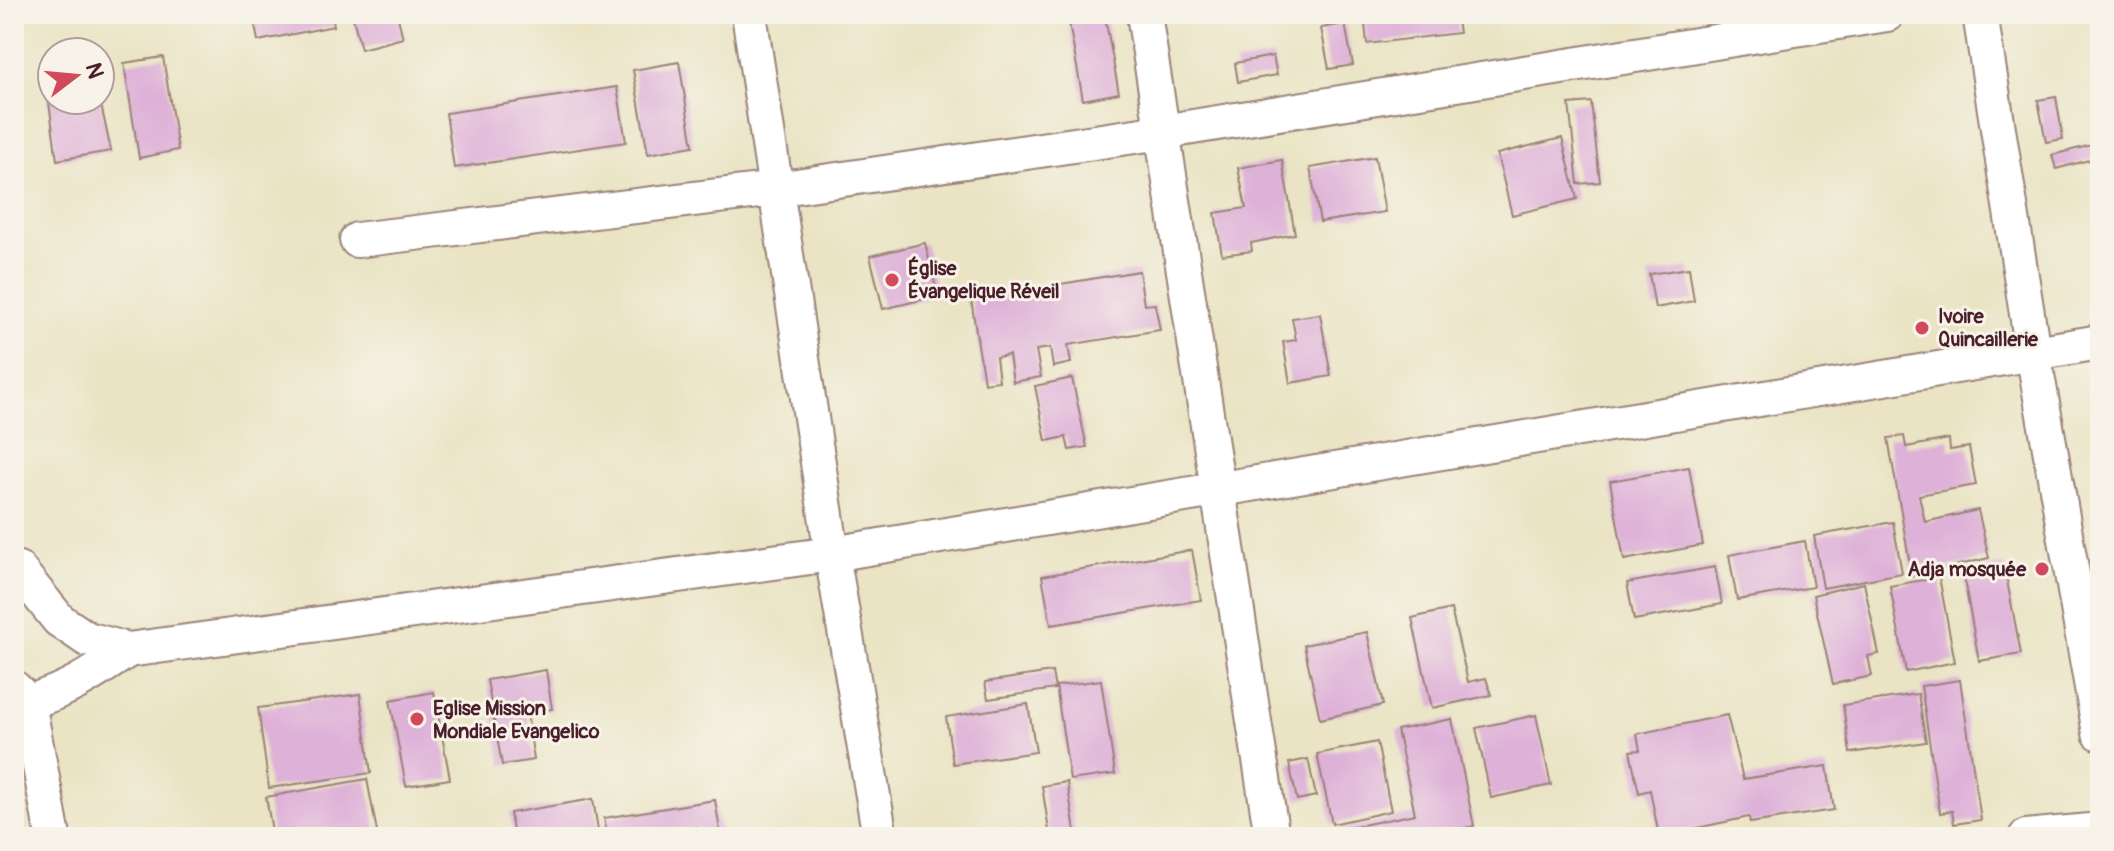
<svg xmlns="http://www.w3.org/2000/svg" width="2114" height="851" font-family="Pangolin,sans-serif">
  <style>
    .building { fill: #deb1d8 }
    .lines { fill: none; stroke-linecap: round; stroke-linejoin: round }
    .minor-casing { stroke: #9a8278; stroke-width: 38 }
    .minor { stroke: #fff; stroke-width: 34 }
    .poi-dot { fill: #d1495b; stroke: #f7f3e8; stroke-width: 3 }
    .labels { text-anchor: middle; stroke-width: 6; stroke-linejoin: round; paint-order: stroke }
    .poi-label { font-size: 20px; font-weight: bold; fill: #4a1f2b; stroke: #f7f3e8; text-anchor: start }
  </style>
  <rect width="100%" height="100%" fill="#f7f3e8"/>
  <filter id="ink" filterUnits="userSpaceOnUse"><feTurbulence type="fractalNoise" baseFrequency=".0125" numOctaves="2"/><feDisplacementMap in="SourceGraphic" scale="16" xChannelSelector="R" yChannelSelector="G"/><feConvolveMatrix kernelMatrix="1 2 1 2 8 2 1 2 1" color-interpolation-filters="sRGB"/></filter>
  <filter id="wash" filterUnits="userSpaceOnUse"><feTurbulence type="fractalNoise" baseFrequency=".006" numOctaves="4" result="noise"/><feDisplacementMap in="SourceGraphic" scale="32" xChannelSelector="R" yChannelSelector="G"/><feGaussianBlur stdDeviation="1.8" result="paint"/><feColorMatrix in="noise" values="0 0 0 0 0 0 0 0 0 0 0 0 0 0 0 0 0 1.4 0 .05"/><feComposite in="paint" operator="in"/></filter>
  <g filter="url(#wash)">
    <rect width="100%" height="100%" fill="#eae4c5"/>
    <g id="blocks">
      <g class="building">
        <polygon points="253,14 332,14 334,26 258,41"/>
        <polygon points="352,14 397,14 403,38 361,49"/>
        <polygon points="1364,14 1456,14 1459,33 1367,44"/>
        <polygon points="1105,17 1119,93 1083,100 1069,23"/>
        <polygon points="1345,24 1353,65 1329,69 1321,28"/>
        <polygon points="1273,56 1277,75 1238,82 1235,63"/>
        <polygon points="163,57 178,150 139,158 124,63"/>
        <polygon points="679,62 693,146 648,154 633,70"/>
        <polygon points="52,79 52,100 100,100 111,151 57,160 46,81"/>
        <polygon points="617,87 626,142 454,168 446,113"/>
        <polygon points="2056,97 2063,139 2046,142 2038,100"/>
        <polygon points="1591,102 1600,182 1578,184 1569,104"/>
        <polygon points="1562,138 1577,199 1512,215 1497,154"/>
        <polygon points="2100,143 2100,157 2056,169 2052,155"/>
        <polygon points="1375,157 1385,212 1320,222 1310,168"/>
        <polygon points="1282,160 1295,234 1251,243 1252,251 1222,255 1215,213 1246,208 1238,168"/>
        <polygon points="925,243 938,296 883,309 870,256"/>
        <polygon points="1689,268 1694,301 1655,308 1649,274"/>
        <polygon points="1139,271 1144,305 1155,304 1160,330 1068,345 1071,363 1053,367 1050,348 1036,350 1041,377 1013,382 1009,355 996,357 999,381 984,383 971,299"/>
        <polygon points="1320,314 1331,376 1290,383 1283,342 1296,340 1292,318"/>
        <polygon points="1072,378 1087,447 1069,450 1066,437 1046,441 1035,386"/>
        <polygon points="1904,436 1906,447 1949,439 1950,450 1969,447 1976,485 1919,495 1925,522 1978,510 1989,558 1912,576 1888,438"/>
        <polygon points="1689,467 1703,545 1624,560 1610,481"/>
        <polygon points="1893,522 1902,573 1823,588 1814,536"/>
        <polygon points="1805,541 1813,587 1737,600 1729,555"/>
        <polygon points="1192,550 1201,600 1051,625 1042,576"/>
        <polygon points="2004,565 2021,654 1979,661 1963,573"/>
        <polygon points="1715,567 1722,604 1634,620 1627,583"/>
        <polygon points="1939,577 1955,662 1906,672 1890,586"/>
        <polygon points="1864,583 1879,654 1868,656 1872,676 1833,684 1813,595"/>
        <polygon points="1451,609 1468,682 1486,678 1491,695 1432,708 1412,618"/>
        <polygon points="1367,632 1383,705 1320,719 1304,645"/>
        <polygon points="546,670 552,709 527,713 534,760 502,765 487,680"/>
        <polygon points="1052,672 1055,689 988,699 985,682"/>
        <polygon points="1101,680 1115,774 1070,780 1056,686"/>
        <polygon points="1960,680 1981,820 1954,824 1952,811 1940,813 1921,686"/>
        <polygon points="434,692 450,779 406,786 390,700"/>
        <polygon points="360,694 371,773 269,788 258,708"/>
        <polygon points="1918,694 1926,742 1850,753 1843,705"/>
        <polygon points="1028,704 1036,752 953,764 946,717"/>
        <polygon points="1536,715 1551,785 1491,798 1476,728"/>
        <polygon points="1727,715 1743,779 1827,766 1834,810 1750,823 1749,817 1659,836 1650,790 1639,793 1630,751 1640,750 1637,734"/>
        <polygon points="1452,719 1474,826 1421,837 1336,837 1334,831 1415,814 1397,730"/>
        <polygon points="1377,742 1391,811 1332,824 1317,754"/>
        <polygon points="1308,759 1316,796 1297,800 1289,763"/>
        <polygon points="367,779 377,832 350,837 273,837 266,797"/>
        <polygon points="1067,782 1076,837 1050,837 1042,786"/>
        <polygon points="593,799 599,836 514,837 510,813"/>
        <polygon points="715,800 721,837 700,837 698,827 634,837 608,837 604,818"/>
      </g>
    </g>
  </g>
  <g filter="url(#ink)">
    <use href="#blocks" fill-opacity="0" stroke="#9a8278" stroke-width="2"/>
    <g class="lines">
      <defs>
        <g id="minor">
          <polyline points="749,14 832,554 880,837"/>
          <polyline points="1144,14 1272,837"/>
          <polyline points="1980,14 2033,352 2100,733"/>
          <polyline points="357,240 776,189 1162,132 1887,14"/>
          <polyline points="18,569 59,620 87,639 128,650 832,554 2100,342"/>
          <path d="M 14,688 L 28,702 C 68,691 94,673 128,650"/>
          <polyline points="28,702 53,837"/>
          <polyline points="2026,837 2100,830"/>
        </g>
      </defs>
      <use href="#minor" class="minor-casing"/>
      <use href="#minor" class="minor"/>
    </g>
  </g>
  <g class="poi-dot">
    <circle cx="892" cy="280" r="8"/>
    <circle cx="1922" cy="328" r="8"/>
    <circle cx="2042" cy="569" r="8"/>
    <circle cx="417" cy="719" r="8"/>
  </g>
  <g class="labels">
    <g class="poi-label">
      <text x="908" y="275">Église<tspan x="908" dy="23">Évangelique Réveil</tspan></text>
      <text x="1938" y="323">Ivoire<tspan x="1938" dy="23">Quincaillerie</tspan></text>
      <text x="2026" y="576" text-anchor="end">Adja mosquée</text>
      <text x="433" y="715">Eglise Mission<tspan x="433" dy="23">Mondiale Evangelico</tspan></text>
    </g>
  </g>
  <rect width="2114" height="851" fill="none" stroke="#f7f3e8" stroke-width="48"/>
  <g transform="translate(76 76) rotate(74)"><circle r="38" fill="#f7f3e8" stroke="#b29e9c" stroke-width="2"/>
  <path d="M0-6L14 30L0 20L-14 30Z" fill="#d1495b"/>
  <text y="-12" font-size="22" font-weight="bold" text-anchor="middle" fill="#4a1f2b">N</text>
  </g>
</svg>
